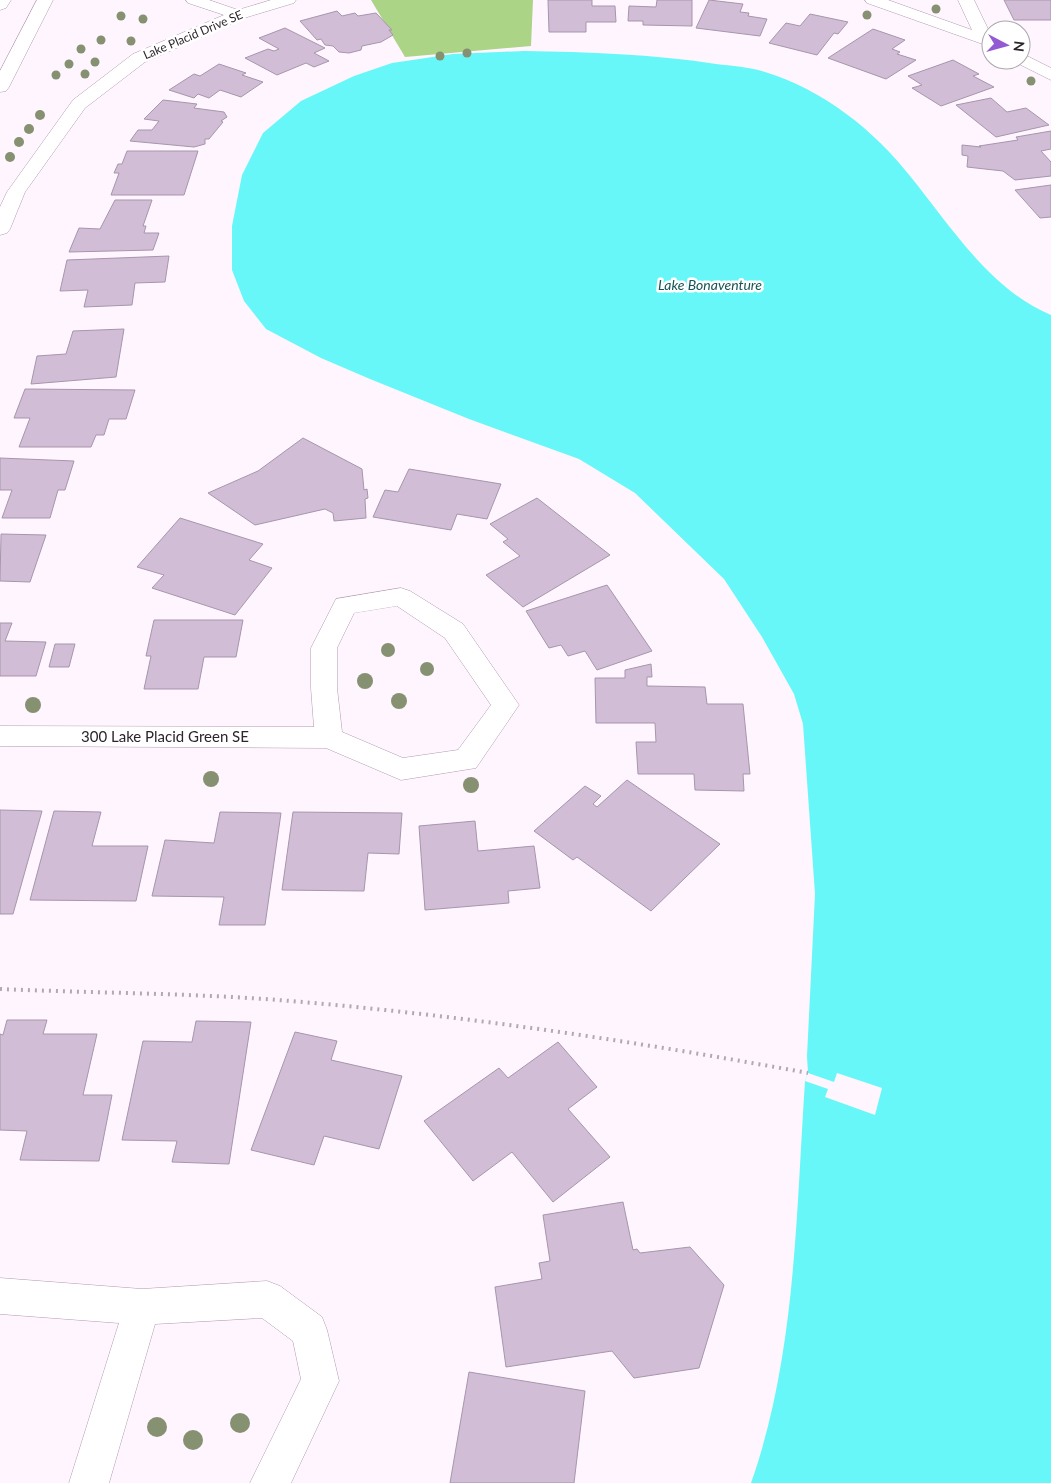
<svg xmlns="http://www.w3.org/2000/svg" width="1051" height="1483" font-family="Lato,sans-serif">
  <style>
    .green { fill: #abd487 }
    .water { fill: #67f7f8 }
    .pier { fill: #fef5fe }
    .building { fill: #d1bed6; stroke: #a795ac }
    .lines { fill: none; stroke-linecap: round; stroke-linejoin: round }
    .minor-casing { stroke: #b19baf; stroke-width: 1 }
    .secondary-casing { stroke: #b19baf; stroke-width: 1 }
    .path { stroke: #b1a9b1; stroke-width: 4; stroke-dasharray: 2 5; stroke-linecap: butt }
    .minor { fill: #fff; fill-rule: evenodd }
    .secondary { fill: #fff; fill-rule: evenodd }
    .tree { fill: #869172 }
    .labels { text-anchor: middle; stroke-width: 5; stroke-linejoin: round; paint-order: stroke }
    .far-street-label { font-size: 12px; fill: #2d252d; stroke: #fff }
    .far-water-label { font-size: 14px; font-style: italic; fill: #165455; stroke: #fff }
    .street-label { font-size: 15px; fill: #2d252d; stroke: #fff }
  </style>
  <rect width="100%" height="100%" fill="#fef5fe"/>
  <polygon class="green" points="371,0 533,0 531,46 405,57"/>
  <path class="water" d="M 524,51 C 588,52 652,54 716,64 C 732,66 750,67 765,72 C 822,89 874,130 910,176 C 950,225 990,290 1051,315 L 1051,1483 L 751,1483 C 796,1355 796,1215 805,1081 L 808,1073 L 807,1056 L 815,894 L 803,724 L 794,694 L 762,637 L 724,579 L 635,493 L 579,459 L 469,419 L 370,379 L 321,358 L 266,329 L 244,301 L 232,270 L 232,226 L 242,175 L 263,133 L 301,101 L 354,76 L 392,63 L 453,54 Z"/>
  <polygon class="pier" points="808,1073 834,1082 837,1073 882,1088 875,1115 825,1097 828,1089 805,1081"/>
  <g class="building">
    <polygon points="548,0 592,0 592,6 615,6 616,22 586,22 586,32 549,32"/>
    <polygon points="657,0 692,0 692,26 643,25 643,21 628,21 629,6 656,7"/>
    <polygon points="709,0 743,4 740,12 749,13 748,16 767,19 760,36 696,28"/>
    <polygon points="1004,0 1051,0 1051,20 1014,20"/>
    <polygon points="337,11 342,16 355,13 358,16 376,13 392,30 389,30 393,35 381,42 362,46 361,50 349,53 339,52 333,46 325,45 321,39 317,40 300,21"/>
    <polygon points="810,14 848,22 838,34 834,33 817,55 769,43 786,23 800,26"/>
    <polygon points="285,28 325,48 314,53 329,61 314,67 306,63 277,75 245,58 268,49 274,51 279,49 259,38"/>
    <polygon points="873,29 905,40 892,49 900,52 897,54 916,60 886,79 828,58"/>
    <polygon points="953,60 979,74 973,76 994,87 941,106 912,88 922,85 908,76"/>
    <polygon points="219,64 246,73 242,75 263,82 241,97 220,90 209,98 198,94 194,98 169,90 194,74 200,76"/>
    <polygon points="991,98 1007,112 1026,108 1049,125 996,137 956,105"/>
    <polygon points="163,100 197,104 194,108 224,112 227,117 221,121 223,122 209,139 205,139 205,144 194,147 130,141 138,130 152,130 159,121 144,119"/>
    <polygon points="1051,131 1051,149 1041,151 1051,162 1051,176 1015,180 1003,171 967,167 968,156 962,155 962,145 981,147 979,146 1018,140 1016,137"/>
    <polygon points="127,151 198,151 184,195 111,195 119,173 114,173 118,164 122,164"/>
    <polygon points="1051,185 1051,217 1040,218 1015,190"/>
    <polygon points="115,200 152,200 143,226 146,226 144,233 159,233 153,250 69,252 79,228 100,229"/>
    <polygon points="169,256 165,282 135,283 132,305 84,307 88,290 60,291 67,260"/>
    <polygon points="124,329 116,377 31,384 37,356 66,354 73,331"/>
    <polygon points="25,389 135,390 126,419 109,419 104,435 96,435 91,447 19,447 30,418 14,418"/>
    <polygon points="303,438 362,469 364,490 367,489 368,498 365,499 366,518 334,521 333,513 325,509 255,525 208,493 258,471"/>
    <polygon points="0,458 74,461 65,490 58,490 50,518 2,518 12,490 0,490"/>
    <polygon points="409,469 501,484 487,519 457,514 451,530 373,517 385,490 398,492"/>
    <polygon points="537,498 610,555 523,607 486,575 520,556 503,542 508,539 490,524"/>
    <polygon points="180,518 263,544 249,560 272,568 235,615 152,588 164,575 137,567"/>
    <polygon points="1,534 46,535 30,582 0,581"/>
    <polygon points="607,585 652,651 597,670 585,651 568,656 561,645 549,648 526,611"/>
    <polygon points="154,620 243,620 236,657 204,657 198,689 144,689 151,656 146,656"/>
    <polygon points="0,623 12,623 5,641 46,642 36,676 0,676"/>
    <polygon points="55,644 75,644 69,667 49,667"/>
    <polygon points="651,664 652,677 647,677 647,686 705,687 707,704 743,704 750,774 743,774 744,791 695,790 694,774 638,774 636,742 656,742 655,723 596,723 595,678 625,678 625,670"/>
    <polygon points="627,780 720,844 651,911 577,857 573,860 534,831 585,786 601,796 593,804 597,807"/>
    <polygon points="0,810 42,811 13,914 0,914"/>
    <polygon points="54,811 101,812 92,846 148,846 136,901 30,900"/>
    <polygon points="220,812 281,813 265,925 219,925 224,897 152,896 165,840 214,843"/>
    <polygon points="293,812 402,813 399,854 368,853 364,891 282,890"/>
    <polygon points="475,821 478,851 534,846 540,888 508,891 509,903 425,910 419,826"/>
    <polygon points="7,1020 47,1020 43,1034 97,1034 83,1095 112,1095 99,1161 20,1160 27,1131 0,1130 0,1034 3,1035"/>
    <polygon points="196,1021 251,1022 229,1164 172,1162 177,1141 122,1140 143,1041 192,1042"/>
    <polygon points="295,1032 337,1041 331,1060 402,1076 379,1149 324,1136 314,1165 251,1150"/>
    <polygon points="558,1042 597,1087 568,1109 610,1157 553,1202 512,1152 473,1181 424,1121 499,1068 508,1078"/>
    <polygon points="623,1202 633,1250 637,1249 640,1253 690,1247 724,1285 699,1368 634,1378 612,1351 506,1367 495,1287 542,1279 539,1263 550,1261 543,1215"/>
    <polygon points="469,1372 585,1391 574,1483 450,1483"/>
  </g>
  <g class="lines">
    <defs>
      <g id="minor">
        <polygon points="186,0 209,0 238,10 271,0 296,0 294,3 244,18 145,62 85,108 25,192 10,229 7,233 0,235 0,207 7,192 73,100 133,54 224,15 188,3"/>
        <polygon points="865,0 888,0 972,30 958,0 974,0 991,35 991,47 867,3"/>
        <polygon points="1021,53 1051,68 1051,80 1015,62 1014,60 1021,60"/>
        <path d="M 401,588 L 410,591 L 463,624 L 519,705 L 476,768 L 401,780 L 326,748 L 0,746 L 0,726 L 314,727 L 311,688 L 311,648 L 336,599 ZM 397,606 L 445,638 L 491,705 L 458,750 L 403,758 L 342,732 L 337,688 L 337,648 L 354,613 Z"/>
        <polygon points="0,1278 142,1289 267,1281 280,1286 322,1317 327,1330 339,1381 291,1483 250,1483 301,1379 293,1341 262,1318 155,1324 109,1483 69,1483 119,1323 0,1314"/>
      </g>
      <g id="secondary">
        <polygon points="0,0 11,0 6,8 0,10"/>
        <polygon points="37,0 53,0 9,87 6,91 0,92 0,71"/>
      </g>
    </defs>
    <use href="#minor" class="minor-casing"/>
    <use href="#secondary" class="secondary-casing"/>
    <path class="path" d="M 0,989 C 92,993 186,993 278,1000 C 455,1014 633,1041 808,1073"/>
    <use href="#minor" class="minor"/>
    <use href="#secondary" class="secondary"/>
  </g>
  <g class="tree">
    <circle cx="936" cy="9" r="4.5"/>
    <circle cx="867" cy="15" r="4.5"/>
    <circle cx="121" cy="16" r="4.5"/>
    <circle cx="143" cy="19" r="4.5"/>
    <circle cx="101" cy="40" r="4.5"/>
    <circle cx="131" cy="41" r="4.5"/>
    <circle cx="81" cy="49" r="4.5"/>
    <circle cx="467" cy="53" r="4.5"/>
    <circle cx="440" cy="56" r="4.5"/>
    <circle cx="95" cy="62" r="4.5"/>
    <circle cx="69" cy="64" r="4.5"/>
    <circle cx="85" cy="74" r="4.5"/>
    <circle cx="56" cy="75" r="4.5"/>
    <circle cx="1031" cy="81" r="4.5"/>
    <circle cx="40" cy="115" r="5"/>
    <circle cx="29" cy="129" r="5"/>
    <circle cx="19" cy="142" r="5"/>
    <circle cx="10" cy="157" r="5"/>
    <circle cx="388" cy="650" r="7"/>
    <circle cx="427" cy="669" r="7"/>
    <circle cx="365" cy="681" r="8"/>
    <circle cx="399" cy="701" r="8"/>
    <circle cx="33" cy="705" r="8"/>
    <circle cx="211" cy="779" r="8"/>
    <circle cx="471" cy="785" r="8"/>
    <circle cx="240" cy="1423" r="10"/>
    <circle cx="157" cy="1427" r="10"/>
    <circle cx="193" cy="1440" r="10"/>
  </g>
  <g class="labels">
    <g class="far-street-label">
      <text transform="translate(193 35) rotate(-23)" y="4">Lake Placid Drive SE</text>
    </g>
    <g class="far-water-label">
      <text x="710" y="290">Lake Bonaventure</text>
    </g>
    <g class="street-label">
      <text x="165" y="742">300 Lake Placid Green SE</text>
    </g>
  </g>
  <g transform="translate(1006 45) rotate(96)"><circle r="24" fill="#ffffff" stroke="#aba8ab"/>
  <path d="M0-4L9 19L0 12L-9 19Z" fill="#925bd3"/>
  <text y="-8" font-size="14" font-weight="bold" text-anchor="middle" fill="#2d252d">N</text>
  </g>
</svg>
